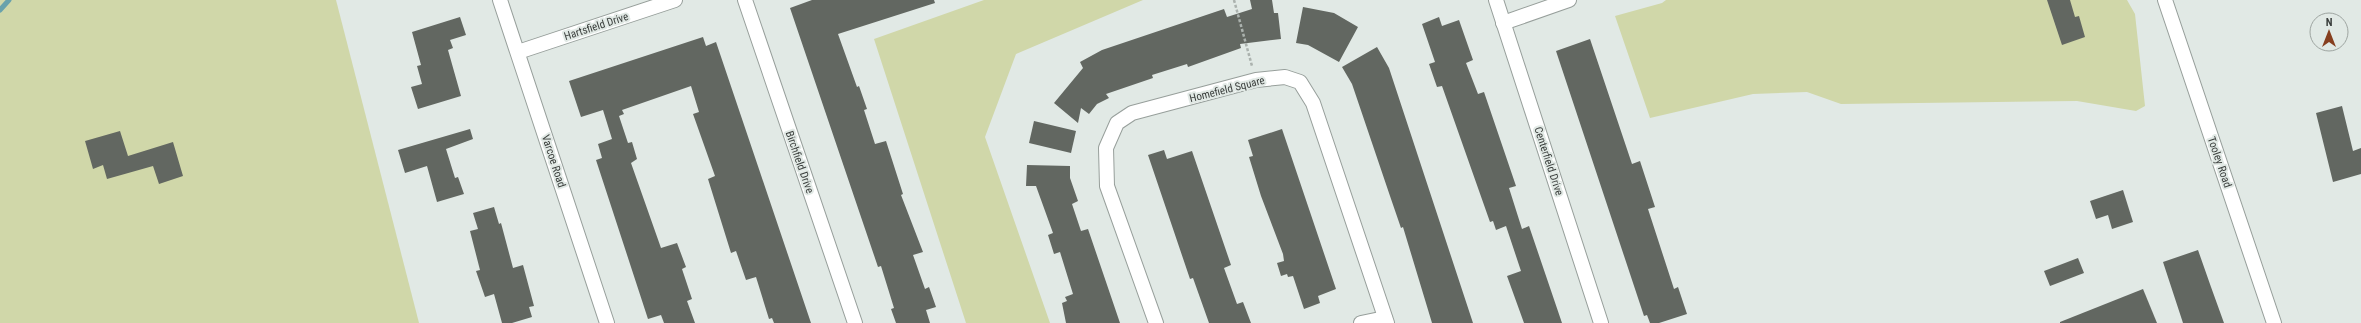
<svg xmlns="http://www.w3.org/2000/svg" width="2361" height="323" font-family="'Roboto Condensed',sans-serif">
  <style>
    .green { fill: #d0d7a9 }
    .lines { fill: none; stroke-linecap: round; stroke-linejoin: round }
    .stream { stroke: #69a2ac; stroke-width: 5 }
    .building { fill: #626761 }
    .street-casing { stroke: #979f9b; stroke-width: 16 }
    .path { stroke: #abb2ae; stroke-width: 2.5; stroke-dasharray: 3 2; stroke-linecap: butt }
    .street { stroke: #fff; stroke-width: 14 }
    .labels { text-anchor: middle; stroke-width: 4; stroke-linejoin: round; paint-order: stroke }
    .street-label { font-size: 11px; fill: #3a3e3c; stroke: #e1e9e5 }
  </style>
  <rect width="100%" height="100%" fill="#e1e9e5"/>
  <g class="green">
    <polygon points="0,0 336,0 419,323 0,323"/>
    <polygon points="984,0 1143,0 1016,54 985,137 1050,323 966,323 874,39"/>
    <polygon points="1666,0 2127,0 2135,14 2145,106 2136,111 2077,101 1841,104 1807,92 1753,94 1650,118 1615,16 1662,3"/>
  </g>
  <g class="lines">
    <polyline class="stream" points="0,10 9,0"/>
  </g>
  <g class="building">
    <polygon points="812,0 934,0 935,3 838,34 857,87 859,86 867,109 864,110 875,144 886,141 903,194 901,195 923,252 913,255 925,289 929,287 936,307 926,310 930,323 896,323 891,309 894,308 881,266 878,267 790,8"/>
    <polygon points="1250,0 1272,0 1274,13 1278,13 1281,39 1240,44 1241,48 1188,67 1187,64 1152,75 1153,78 1106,94 1109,98 1097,104 1089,114 1081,108 1078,123 1054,103 1083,68 1080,62 1102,50 1224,9 1227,17 1252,9"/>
    <polygon points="2047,0 2070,0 2075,17 2079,16 2085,37 2062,45"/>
    <polygon points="1303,7 1334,13 1358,27 1339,62 1308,45 1296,43"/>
    <polygon points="460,17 466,35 450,40 453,48 448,50 461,96 418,109 411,87 422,84 417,66 421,65 412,32"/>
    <polygon points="1439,17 1442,26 1459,20 1473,60 1466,63 1478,94 1484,92 1516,186 1509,188 1522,229 1529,226 1562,323 1524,323 1507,276 1521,271 1506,226 1496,230 1493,221 1490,222 1442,86 1437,87 1429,64 1435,62 1422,24"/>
    <polygon points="703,37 706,46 716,42 811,323 774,323 772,318 769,319 756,277 746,280 736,251 731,253 708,179 715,176 693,114 699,112 691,86 622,110 624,114 619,116 628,143 632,142 637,159 631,163 661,248 677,243 686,267 682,269 692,299 687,301 695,323 664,323 661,315 648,319 596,160 602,158 598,144 612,139 603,110 581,117 569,81"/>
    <polygon points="1590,39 1632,164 1640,161 1655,207 1648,209 1674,289 1678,287 1687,314 1659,323 1650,323 1647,315 1644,316 1556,51"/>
    <polygon points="1377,47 1389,68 1473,323 1432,323 1403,227 1401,228 1390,196 1352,84 1342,67"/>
    <polygon points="2342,106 2353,151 2361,148 2361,174 2333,182 2316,113"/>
    <polygon points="1034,121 1076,131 1071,153 1029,143"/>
    <polygon points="470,129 473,139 446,149 455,178 458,177 464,194 437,202 427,166 405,173 398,150"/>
    <polygon points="1282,129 1336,289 1318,296 1320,303 1304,309 1293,276 1288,277 1287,274 1281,276 1277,263 1284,261 1283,254 1261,196 1249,157 1253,156 1248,140"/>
    <polygon points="120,131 128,156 173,142 183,176 159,184 153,166 107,179 103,165 93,169 85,141"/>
    <polygon points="1164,150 1167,159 1192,151 1231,265 1224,268 1237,304 1243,302 1251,323 1209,323 1193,278 1190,279 1148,155"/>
    <polygon points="1027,165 1070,166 1070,178 1078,201 1072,204 1081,231 1088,229 1120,323 1066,323 1062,303 1067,301 1065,297 1073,294 1060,252 1054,254 1048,235 1053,233 1036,186 1026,186"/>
    <polygon points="2123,190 2133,222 2112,229 2108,215 2096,219 2090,201"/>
    <polygon points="494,207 499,224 501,223 513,268 523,265 534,306 529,307 532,317 512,323 502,323 494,294 485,297 476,271 480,270 470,231 478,229 473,213"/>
    <polygon points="2198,250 2211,287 2224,323 2183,323 2163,262"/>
    <polygon points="2078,258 2084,273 2050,286 2044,271"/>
    <polygon points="2143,289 2157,323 2060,323 2060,322"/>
  </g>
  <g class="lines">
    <defs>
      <g id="street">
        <polyline points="500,0 607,323"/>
        <polyline points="745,0 855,323"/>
        <polyline points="1496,0 1601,323"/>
        <polyline points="2165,0 2274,323"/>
        <polyline points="1503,23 1569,0"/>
        <polyline points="518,52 675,0"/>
        <polyline points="1156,323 1107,186 1106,148 1117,123 1132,113 1256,80 1285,77 1300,82 1313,103 1387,323"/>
        <polyline points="1361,323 1385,318"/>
      </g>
    </defs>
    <use href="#street" class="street-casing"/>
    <polyline class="path" points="1234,0 1252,66"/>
    <use href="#street" class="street"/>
  </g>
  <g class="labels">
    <g class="street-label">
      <text transform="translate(596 26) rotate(-18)" y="4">Hartsfield Drive</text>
      <text transform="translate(1227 89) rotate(-14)" y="4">Homefield Square</text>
      <text transform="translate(554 161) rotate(72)" y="4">Varcoe Road</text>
      <text transform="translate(1549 161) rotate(72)" y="4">Centerfield Drive</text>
      <text transform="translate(800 162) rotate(71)" y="4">Birchfield Drive</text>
      <text transform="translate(2220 162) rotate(71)" y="4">Tooley Road</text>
    </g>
  </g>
  <g transform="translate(2329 32)"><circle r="19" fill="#e1e9e5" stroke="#9ea5a1"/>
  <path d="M0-3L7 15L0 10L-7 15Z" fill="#863f1f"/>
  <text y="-6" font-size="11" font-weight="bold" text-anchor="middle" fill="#3a3e3c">N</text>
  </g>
</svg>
